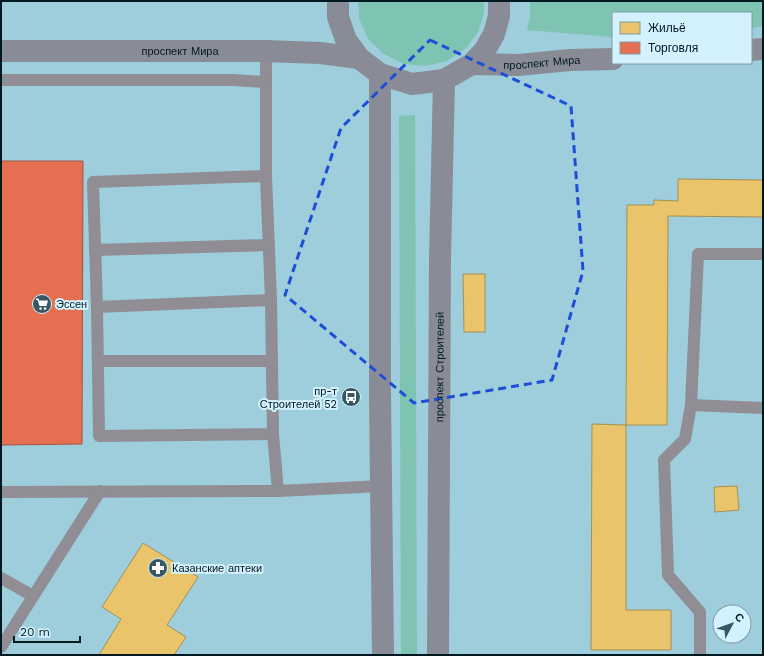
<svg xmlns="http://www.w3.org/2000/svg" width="764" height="656" font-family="'Work Sans',sans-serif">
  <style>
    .green { fill: #7fc3b3 }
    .homes { fill: #e9c46a; stroke: #a39154 }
    .shops { fill: #e76f51; stroke: #a25543 }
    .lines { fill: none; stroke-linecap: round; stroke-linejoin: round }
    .lane { stroke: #908d95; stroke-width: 12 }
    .secondary { stroke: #898c96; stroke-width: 22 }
    .marked { fill: none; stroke: #1d4ed8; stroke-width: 3; stroke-dasharray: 8 5; stroke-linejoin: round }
    .labels { text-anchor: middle; stroke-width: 4; stroke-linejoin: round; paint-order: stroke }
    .street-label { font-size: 11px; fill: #001921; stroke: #d3f2fe }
    .poi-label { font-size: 11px; fill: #001921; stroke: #d3f2fe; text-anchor: start }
  </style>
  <rect width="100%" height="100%" fill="#9ecddc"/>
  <g class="green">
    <polygon points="358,1 484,1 484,13 478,32 466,48 447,61 426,66 404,64 384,54 368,39 359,18"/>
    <polygon points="530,1 763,1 763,26 751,28 751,13 613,13 613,37 527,30 530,17"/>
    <polygon points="415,115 417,655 401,655 399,116"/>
  </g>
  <g class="homes">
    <polygon points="678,179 763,180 763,217 668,216 667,425 626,425 627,205 654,205 654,200 678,201"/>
    <polygon points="463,274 485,274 485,332 464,332"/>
    <polygon points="592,424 626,425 626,610 671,610 671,650 591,650"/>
    <polygon points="737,486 739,510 715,512 714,487"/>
    <polygon points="143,543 198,577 167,625 186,637 174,655 99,655 121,619 102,607"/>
  </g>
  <polygon class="shops" points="1,161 83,161 82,444 1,445"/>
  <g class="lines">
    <g class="lane">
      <polyline points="266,51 266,176 271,300 273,434 99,436 97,307 93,182 266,176"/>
      <polyline points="1,80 233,80 266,82"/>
      <polyline points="95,250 269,245"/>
      <polyline points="97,307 271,300"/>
      <polyline points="98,361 272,361"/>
      <polyline points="691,405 698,254 763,254"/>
      <polyline points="273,434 278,491"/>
      <polyline points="1,492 278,491 382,486"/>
      <polyline points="1,578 33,596"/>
      <polyline points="1,647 100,491"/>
      <polyline points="700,655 700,612 668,575 664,460 685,439 691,405 763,408"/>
    </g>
    <g class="secondary">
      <polyline points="338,1 338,17 346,40 359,58 380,74 412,84 444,80 472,64 485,50 494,34 499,16 499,1"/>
      <polyline points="751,50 763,49"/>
      <path id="s1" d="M 1,51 L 266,51 L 320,53 L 359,58"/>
      <path id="s2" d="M 472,64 L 518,65 L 570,60 L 613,59"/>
      <polyline points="380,74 380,393 383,655"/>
      <path id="s3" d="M 438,655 L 440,259 L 444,80"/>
    </g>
  </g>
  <path class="marked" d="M 430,40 L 571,106 L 583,271 L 552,380 L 414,403 L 285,295 L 341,128 Z"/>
  <defs>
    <symbol id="supermarket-disc" viewBox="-11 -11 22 22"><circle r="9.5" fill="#375862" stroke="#d3f2fe"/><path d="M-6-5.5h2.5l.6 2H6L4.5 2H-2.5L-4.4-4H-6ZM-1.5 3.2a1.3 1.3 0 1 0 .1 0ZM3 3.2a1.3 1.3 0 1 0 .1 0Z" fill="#fff"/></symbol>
    <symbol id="bus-disc" viewBox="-11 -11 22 22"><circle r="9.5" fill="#375862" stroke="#d3f2fe"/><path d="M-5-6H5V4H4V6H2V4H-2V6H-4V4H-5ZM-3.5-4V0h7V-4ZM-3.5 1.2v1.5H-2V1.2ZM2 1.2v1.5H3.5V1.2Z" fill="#fff"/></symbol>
    <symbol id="pharmacy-disc" viewBox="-11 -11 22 22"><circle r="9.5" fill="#375862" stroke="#d3f2fe"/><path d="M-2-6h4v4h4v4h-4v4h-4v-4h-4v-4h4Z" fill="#fff"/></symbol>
  </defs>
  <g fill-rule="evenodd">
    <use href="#supermarket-disc" x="31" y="293" width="22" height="22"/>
    <use href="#bus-disc" x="340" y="386" width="22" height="22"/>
    <use href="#pharmacy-disc" x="147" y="557" width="22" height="22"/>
  </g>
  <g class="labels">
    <g class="street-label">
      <text dy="4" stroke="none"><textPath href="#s1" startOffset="179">проспект Мира</textPath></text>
      <text dy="4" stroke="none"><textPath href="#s2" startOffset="70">проспект Мира</textPath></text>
      <text dy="4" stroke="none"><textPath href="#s3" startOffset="288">проспект Строителей</textPath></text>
    </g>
    <g class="poi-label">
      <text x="56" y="308">Эссен</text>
      <text x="337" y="395" text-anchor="end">пр-т<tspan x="337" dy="13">Строителей 52</tspan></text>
      <text x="172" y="572">Казанские аптеки</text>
    </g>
  </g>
  <rect width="764" height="656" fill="none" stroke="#001921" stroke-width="4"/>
  <rect x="612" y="12" width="140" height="52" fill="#d3f2fe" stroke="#7f9ba6"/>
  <rect x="620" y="22" width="20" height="12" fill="#e9c46a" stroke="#7f9ba6"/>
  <text x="648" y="32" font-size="12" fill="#001921">Жильё</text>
  <rect x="620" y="42" width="20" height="12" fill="#e76f51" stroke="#7f9ba6"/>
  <text x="648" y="52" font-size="12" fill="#001921">Торговля</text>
  <g transform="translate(732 624) rotate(49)"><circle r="19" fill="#d3f2fe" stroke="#7f9ba6"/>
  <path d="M0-3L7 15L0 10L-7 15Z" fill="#375862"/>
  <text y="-6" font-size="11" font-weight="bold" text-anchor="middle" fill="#001921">С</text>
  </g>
  <path d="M14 636v6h66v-6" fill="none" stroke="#001921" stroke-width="2"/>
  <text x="20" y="636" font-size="12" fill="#001921" stroke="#d3f2fe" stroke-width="3" paint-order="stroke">20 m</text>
</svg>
